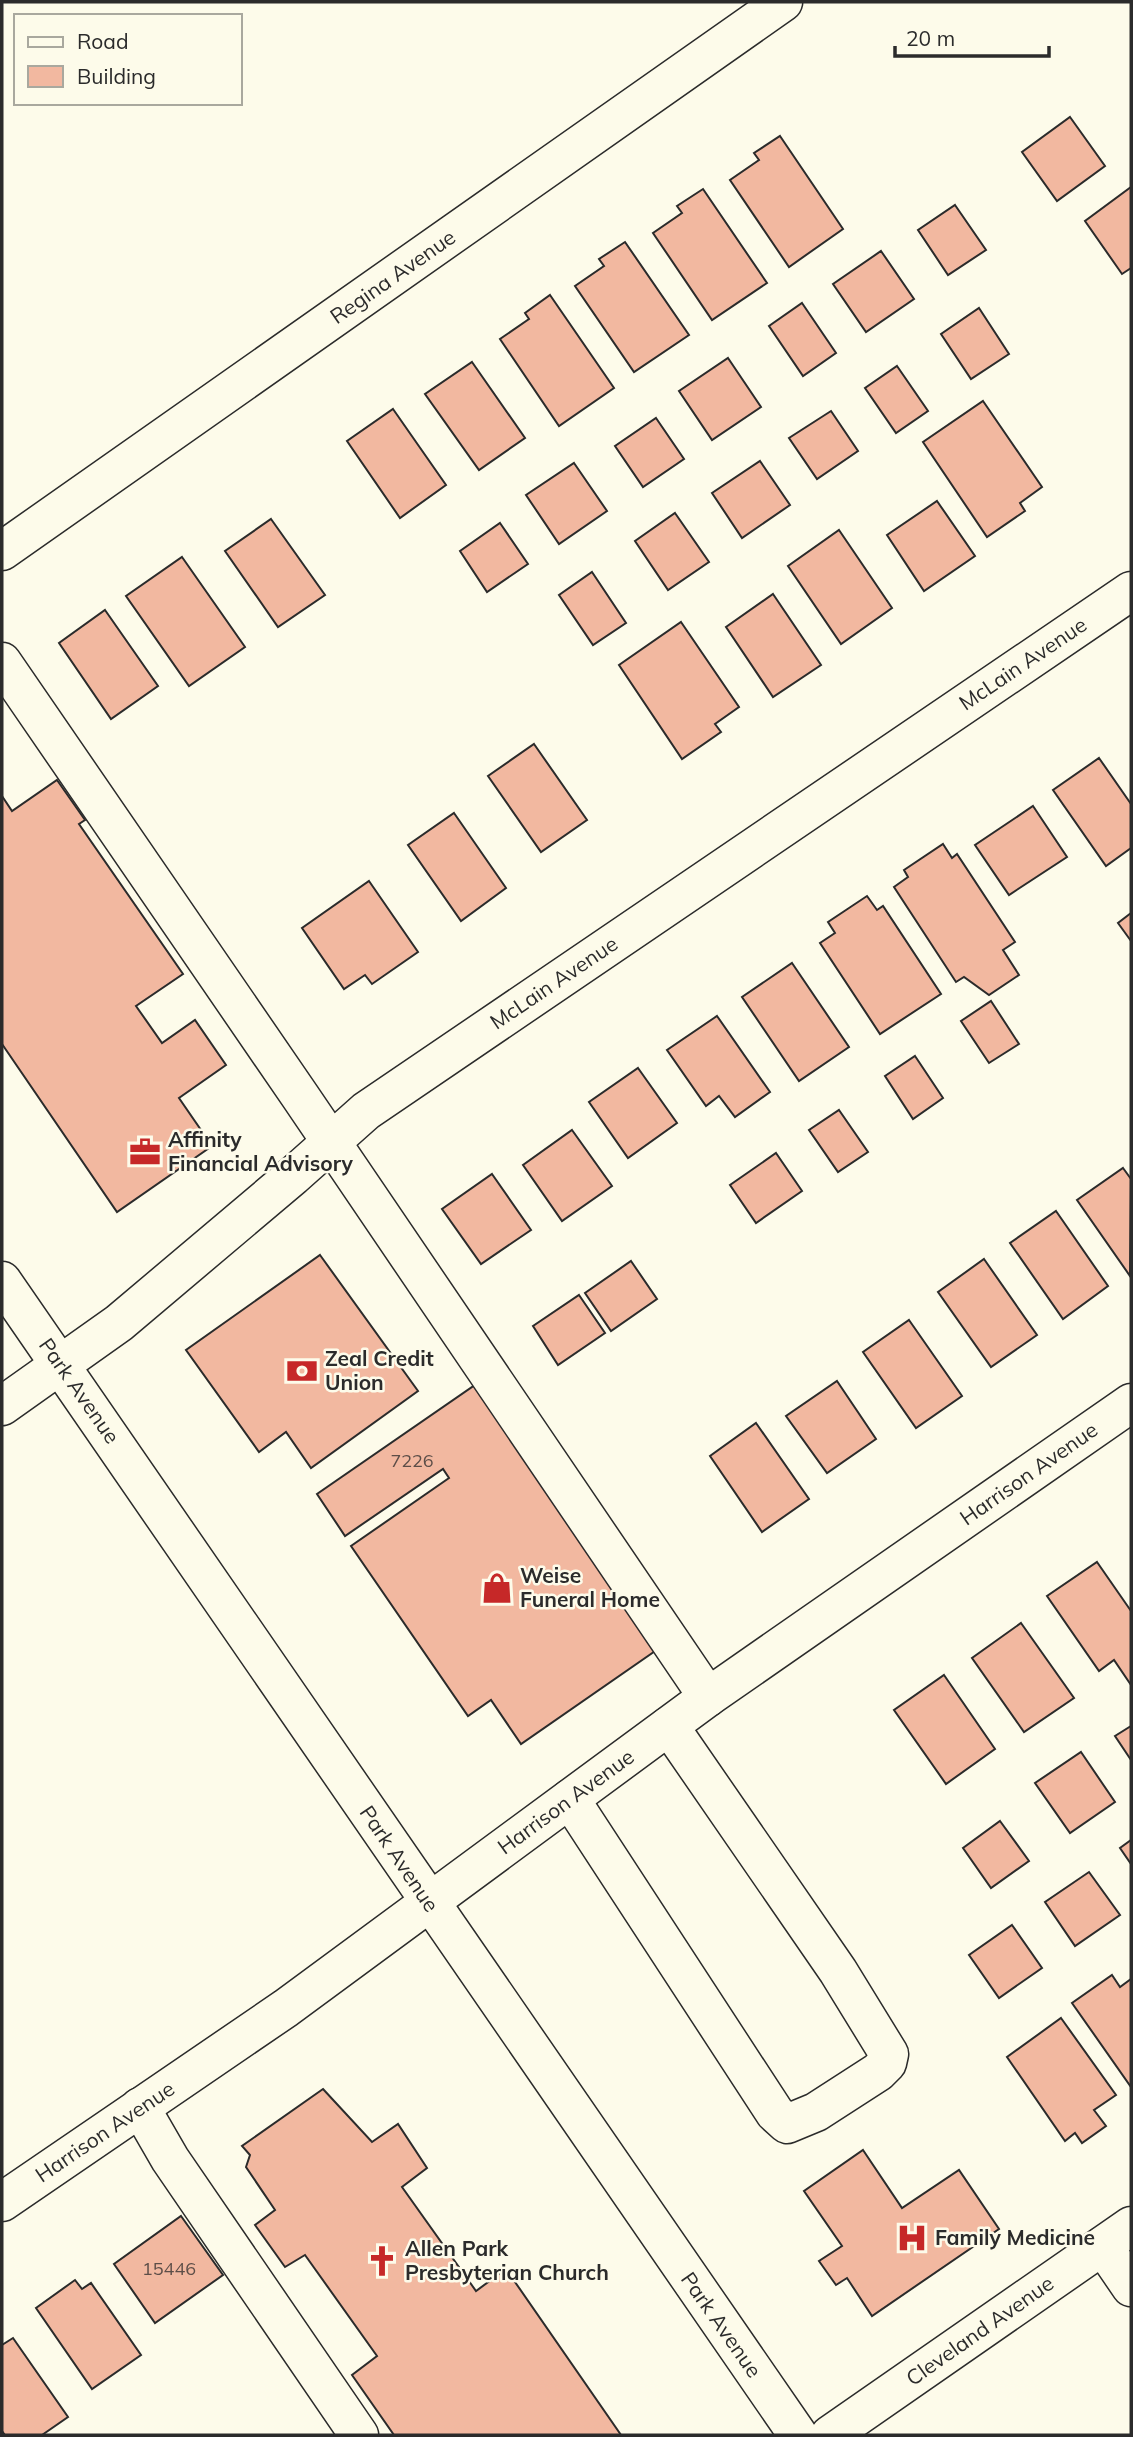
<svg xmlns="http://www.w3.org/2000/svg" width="1133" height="2437" viewBox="0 0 1133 2437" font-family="Mulish,sans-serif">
	<rect width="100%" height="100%" fill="#fdfbea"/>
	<g fill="#f2b8a0" stroke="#2b2b2b" stroke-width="2">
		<path d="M1070 117 1105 166 1057 201 1022 152Z"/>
		<path d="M780 136 843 229 789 267 730 180 759 160 754 153Z"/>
		<path d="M1131 187V268L1122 274 1085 221Z"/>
		<path d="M703 189 767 283 712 320 653 233 682 213 677 206Z"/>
		<path d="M955 205 986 250 948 275 918 230Z"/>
		<path d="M625 242 689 335 634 372 575 286 604 266 599 259Z"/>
		<path d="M881 251 914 299 866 332 833 284Z"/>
		<path d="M550 295 614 388 559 426 500 339 529 319 525 313Z"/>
		<path d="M802 303 836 353 803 376 769 326Z"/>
		<path d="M979 308 1009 354 971 379 941 334Z"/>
		<path d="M728 358 761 407 712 440 679 391Z"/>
		<path d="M472 362 525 438 479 470 425 394Z"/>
		<path d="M897 366 928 411 896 433 865 388Z"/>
		<path d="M983 401 1042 487 1020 503 1025 511 987 537 923 442Z"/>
		<path d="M393 409 446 485 400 518 347 441Z"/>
		<path d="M831 411 858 451 817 479 789 438Z"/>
		<path d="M656 418 684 459 643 487 615 446Z"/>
		<path d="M760 461 790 505 742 538 712 493Z"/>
		<path d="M574 463 607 511 559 544 526 495Z"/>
		<path d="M937 501 975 556 924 591 887 535Z"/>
		<path d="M675 513 709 562 668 590 635 541Z"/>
		<path d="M271 519 325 595 278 627 225 551Z"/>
		<path d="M500 523 528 564 487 592 460 551Z"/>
		<path d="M839 530 892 608 841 644 788 566Z"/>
		<path d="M182 557 245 647 189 686 126 596Z"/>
		<path d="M592 572 626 623 593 645 559 595Z"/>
		<path d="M773 594 821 665 773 697 726 627Z"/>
		<path d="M105 610 158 686 111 719 59 643Z"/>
		<path d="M681 622 739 707 715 724 721 732 682 759 619 665Z"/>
		<path d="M534 744 587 820 541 852 488 776Z"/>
		<path d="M1099 758 1131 804V848L1106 866 1053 790Z"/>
		<path d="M57 780 85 820 79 824 183 974 136 1006 162 1043 195 1020 226 1065 179 1098 212 1146 117 1212 2 1044V796L12 811Z"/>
		<path d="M1033 806 1067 857 1009 895 975 845Z"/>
		<path d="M454 813 506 888 461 921 408 845Z"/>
		<path d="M943 844 952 858 957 854 1015 942 1003 950 1019 975 989 995 964 977 956 982 894 887 908 877 904 870Z"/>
		<path d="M369 881 418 952 372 984 365 975 344 989 302 928Z"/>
		<path d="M867 896 877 910 883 906 941 994 880 1034 820 943 835 933 828 922Z"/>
		<path d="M1131 913V941L1118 923Z"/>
		<path d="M792 963 849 1047 799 1081 742 997Z"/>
		<path d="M991 1001 1019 1044 989 1063 961 1021Z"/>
		<path d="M717 1016 770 1092 735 1117 719 1096 706 1106 667 1050Z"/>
		<path d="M915 1056 943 1098 913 1119 885 1076Z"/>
		<path d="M638 1068 677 1123 628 1158 589 1102Z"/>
		<path d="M839 1110 868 1152 838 1172 809 1130Z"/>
		<path d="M572 1130 612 1186 562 1221 523 1165Z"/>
		<path d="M776 1153 802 1191 756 1223 730 1185Z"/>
		<path d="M1123 1168 1131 1179 1130 1276 1077 1200Z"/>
		<path d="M492 1174 531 1230 481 1264 442 1209Z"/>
		<path d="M1056 1211 1108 1286 1063 1319 1010 1243Z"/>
		<path d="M320 1255 418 1391 311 1468 286 1432 259 1452 186 1350Z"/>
		<path d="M984 1259 1037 1335 991 1367 938 1292Z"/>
		<path d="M631 1261 657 1299 611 1331 585 1293Z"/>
		<path d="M579 1295 605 1333 558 1365 533 1326Z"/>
		<path d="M909 1320 962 1396 916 1428 863 1352Z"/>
		<path d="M837 1381 876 1439 827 1473 786 1416Z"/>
		<path d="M475 1385 658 1649 521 1744 491 1700 468 1716 351 1546 449 1478 443 1469 345 1536 317 1494Z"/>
		<path d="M756 1423 809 1499 762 1532 710 1456Z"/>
		<path d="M1097 1562 1131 1611V1685L1114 1660 1099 1671 1047 1596Z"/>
		<path d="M1021 1623 1074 1698 1024 1732 972 1658Z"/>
		<path d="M944 1675 995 1749 946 1784 894 1710Z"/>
		<path d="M1131 1726V1760L1115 1736Z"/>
		<path d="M1081 1752 1115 1802 1070 1833 1035 1783Z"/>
		<path d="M1000 1821 1029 1861 991 1888 963 1848Z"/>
		<path d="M1131 1840V1864L1120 1848Z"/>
		<path d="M1089 1872 1120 1915 1075 1946 1045 1902Z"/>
		<path d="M1012 1925 1042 1968 999 1998 969 1955Z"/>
		<path d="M1112 1975 1120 1987 1131 1979V2087L1072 2003Z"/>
		<path d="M1061 2018 1116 2095 1094 2110 1106 2126 1082 2143 1075 2133 1065 2141 1007 2057Z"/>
		<path d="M323 2089 372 2142 398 2124 427 2168 402 2187 476 2291 506 2269 621 2435H394L352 2375 377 2356 305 2255 285 2267 255 2225 275 2210 246 2167 250 2155 242 2146Z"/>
		<path d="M863 2150 902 2208 959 2170 999 2229 872 2316 847 2278 836 2285 819 2261 842 2246 804 2191Z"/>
		<path d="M181 2216 223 2275 155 2323 114 2264Z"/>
		<path d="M75 2280 82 2289 91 2283 141 2355 92 2389 36 2308Z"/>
		<path d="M13 2338 68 2417 42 2435H5L2 2431V2345Z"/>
	</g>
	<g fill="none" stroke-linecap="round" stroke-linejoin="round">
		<defs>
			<g id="minor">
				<path d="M2 551 783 2"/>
				<path d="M2 662 300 1096 708 1697"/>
				<path d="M2 1281 798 2435"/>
				<path d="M2 1406 119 1323 293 1176 366 1111 1131 591"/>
				<path d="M570 1799 775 2113 787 2124 816 2112 878 2072 887 2063 889 2054 838 1971 669 1726"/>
				<path d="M140 2107 170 2159 359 2435"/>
				<path d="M2 2202 286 2008 708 1697 1131 1403"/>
				<path d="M1103 2246 1131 2287"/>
				<path d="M830 2435 1131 2226"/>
			</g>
		</defs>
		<use href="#minor" stroke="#2b2b2b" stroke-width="41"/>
		<use href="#minor" stroke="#fdfbea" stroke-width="38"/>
	</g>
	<defs>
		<symbol id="office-bare" viewBox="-9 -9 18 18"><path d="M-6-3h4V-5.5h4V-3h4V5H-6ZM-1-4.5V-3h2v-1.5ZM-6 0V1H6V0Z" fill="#c62828" stroke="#fdfbea" stroke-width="2.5" paint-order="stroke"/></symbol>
		<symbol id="bank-bare" viewBox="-9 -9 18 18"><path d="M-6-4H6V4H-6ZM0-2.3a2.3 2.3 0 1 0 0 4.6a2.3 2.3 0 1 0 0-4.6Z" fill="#c62828" stroke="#fdfbea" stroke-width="2.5" paint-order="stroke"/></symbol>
		<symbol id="shop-bare" viewBox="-9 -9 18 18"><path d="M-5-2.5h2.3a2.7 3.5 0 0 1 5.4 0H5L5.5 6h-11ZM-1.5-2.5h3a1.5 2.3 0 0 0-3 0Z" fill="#c62828" stroke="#fdfbea" stroke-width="2.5" paint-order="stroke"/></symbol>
		<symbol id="hospital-bare" viewBox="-9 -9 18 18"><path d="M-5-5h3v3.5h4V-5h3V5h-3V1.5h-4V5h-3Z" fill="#c62828" stroke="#fdfbea" stroke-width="2.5" paint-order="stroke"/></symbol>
		<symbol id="church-bare" viewBox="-9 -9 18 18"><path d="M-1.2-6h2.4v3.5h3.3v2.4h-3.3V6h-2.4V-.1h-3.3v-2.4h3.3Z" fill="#c62828" stroke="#fdfbea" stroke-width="2.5" paint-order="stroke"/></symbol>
	</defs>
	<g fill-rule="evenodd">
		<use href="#office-bare" x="123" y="1130" width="44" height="44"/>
		<use href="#bank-bare" x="280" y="1349" width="44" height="44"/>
		<use href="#shop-bare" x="475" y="1566" width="44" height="44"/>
		<use href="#hospital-bare" x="890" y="2216" width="44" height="44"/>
		<use href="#church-bare" x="360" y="2239" width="44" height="44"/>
	</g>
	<g text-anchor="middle" stroke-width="5" stroke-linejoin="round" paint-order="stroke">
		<g font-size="18" fill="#5d4e48">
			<text x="412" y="1467">7226</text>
			<text x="169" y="2275">15446</text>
		</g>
		<g font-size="21" fill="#2b2b2b" stroke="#fdfbea">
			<text transform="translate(393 277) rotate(-35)" y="7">Regina Avenue</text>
			<text transform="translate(1023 664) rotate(-34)" y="7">McLain Avenue</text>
			<text transform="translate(554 983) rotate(-34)" y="7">McLain Avenue</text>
			<text transform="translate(79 1391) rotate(55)" y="7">Park Avenue</text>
			<text transform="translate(1029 1474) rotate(-35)" y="7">Harrison Avenue</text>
			<text transform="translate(566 1802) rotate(-36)" y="7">Harrison Avenue</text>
			<text transform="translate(399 1859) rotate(56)" y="7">Park Avenue</text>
			<text transform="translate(105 2132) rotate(-34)" y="7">Harrison Avenue</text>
			<text transform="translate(721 2325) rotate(55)" y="7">Park Avenue</text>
			<text transform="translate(980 2331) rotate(-35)" y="7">Cleveland Avenue</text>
		</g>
		<g font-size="21" font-weight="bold" fill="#2b2b2b" stroke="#fdfbea" text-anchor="start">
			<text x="168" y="1147">Affinity<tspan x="168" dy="24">Financial Advisory</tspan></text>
			<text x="325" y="1366">Zeal Credit<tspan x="325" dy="24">Union</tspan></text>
			<text x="520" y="1583">Weise<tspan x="520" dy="24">Funeral Home</tspan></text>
			<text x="935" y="2245">Family Medicine</text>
			<text x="405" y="2256">Allen Park<tspan x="405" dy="24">Presbyterian Church</tspan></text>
		</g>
	</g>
	<rect width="1133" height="2437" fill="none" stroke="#2b2b2b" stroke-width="7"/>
	<rect x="14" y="14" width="228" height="91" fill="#fdfbea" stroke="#a9a89e" stroke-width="2"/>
	<rect x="28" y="37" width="35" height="10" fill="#fdfbea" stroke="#a9a89e" stroke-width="2"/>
	<text x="77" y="49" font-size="21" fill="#2b2b2b">Road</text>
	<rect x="28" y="66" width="35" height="21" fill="#f2b8a0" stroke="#a9a89e" stroke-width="2"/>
	<text x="77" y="84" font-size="21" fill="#2b2b2b">Building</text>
	<path d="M895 46v10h154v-10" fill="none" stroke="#2b2b2b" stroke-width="3.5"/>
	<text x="906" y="46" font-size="21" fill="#2b2b2b" stroke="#fdfbea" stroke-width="5" paint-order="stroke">20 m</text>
</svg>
